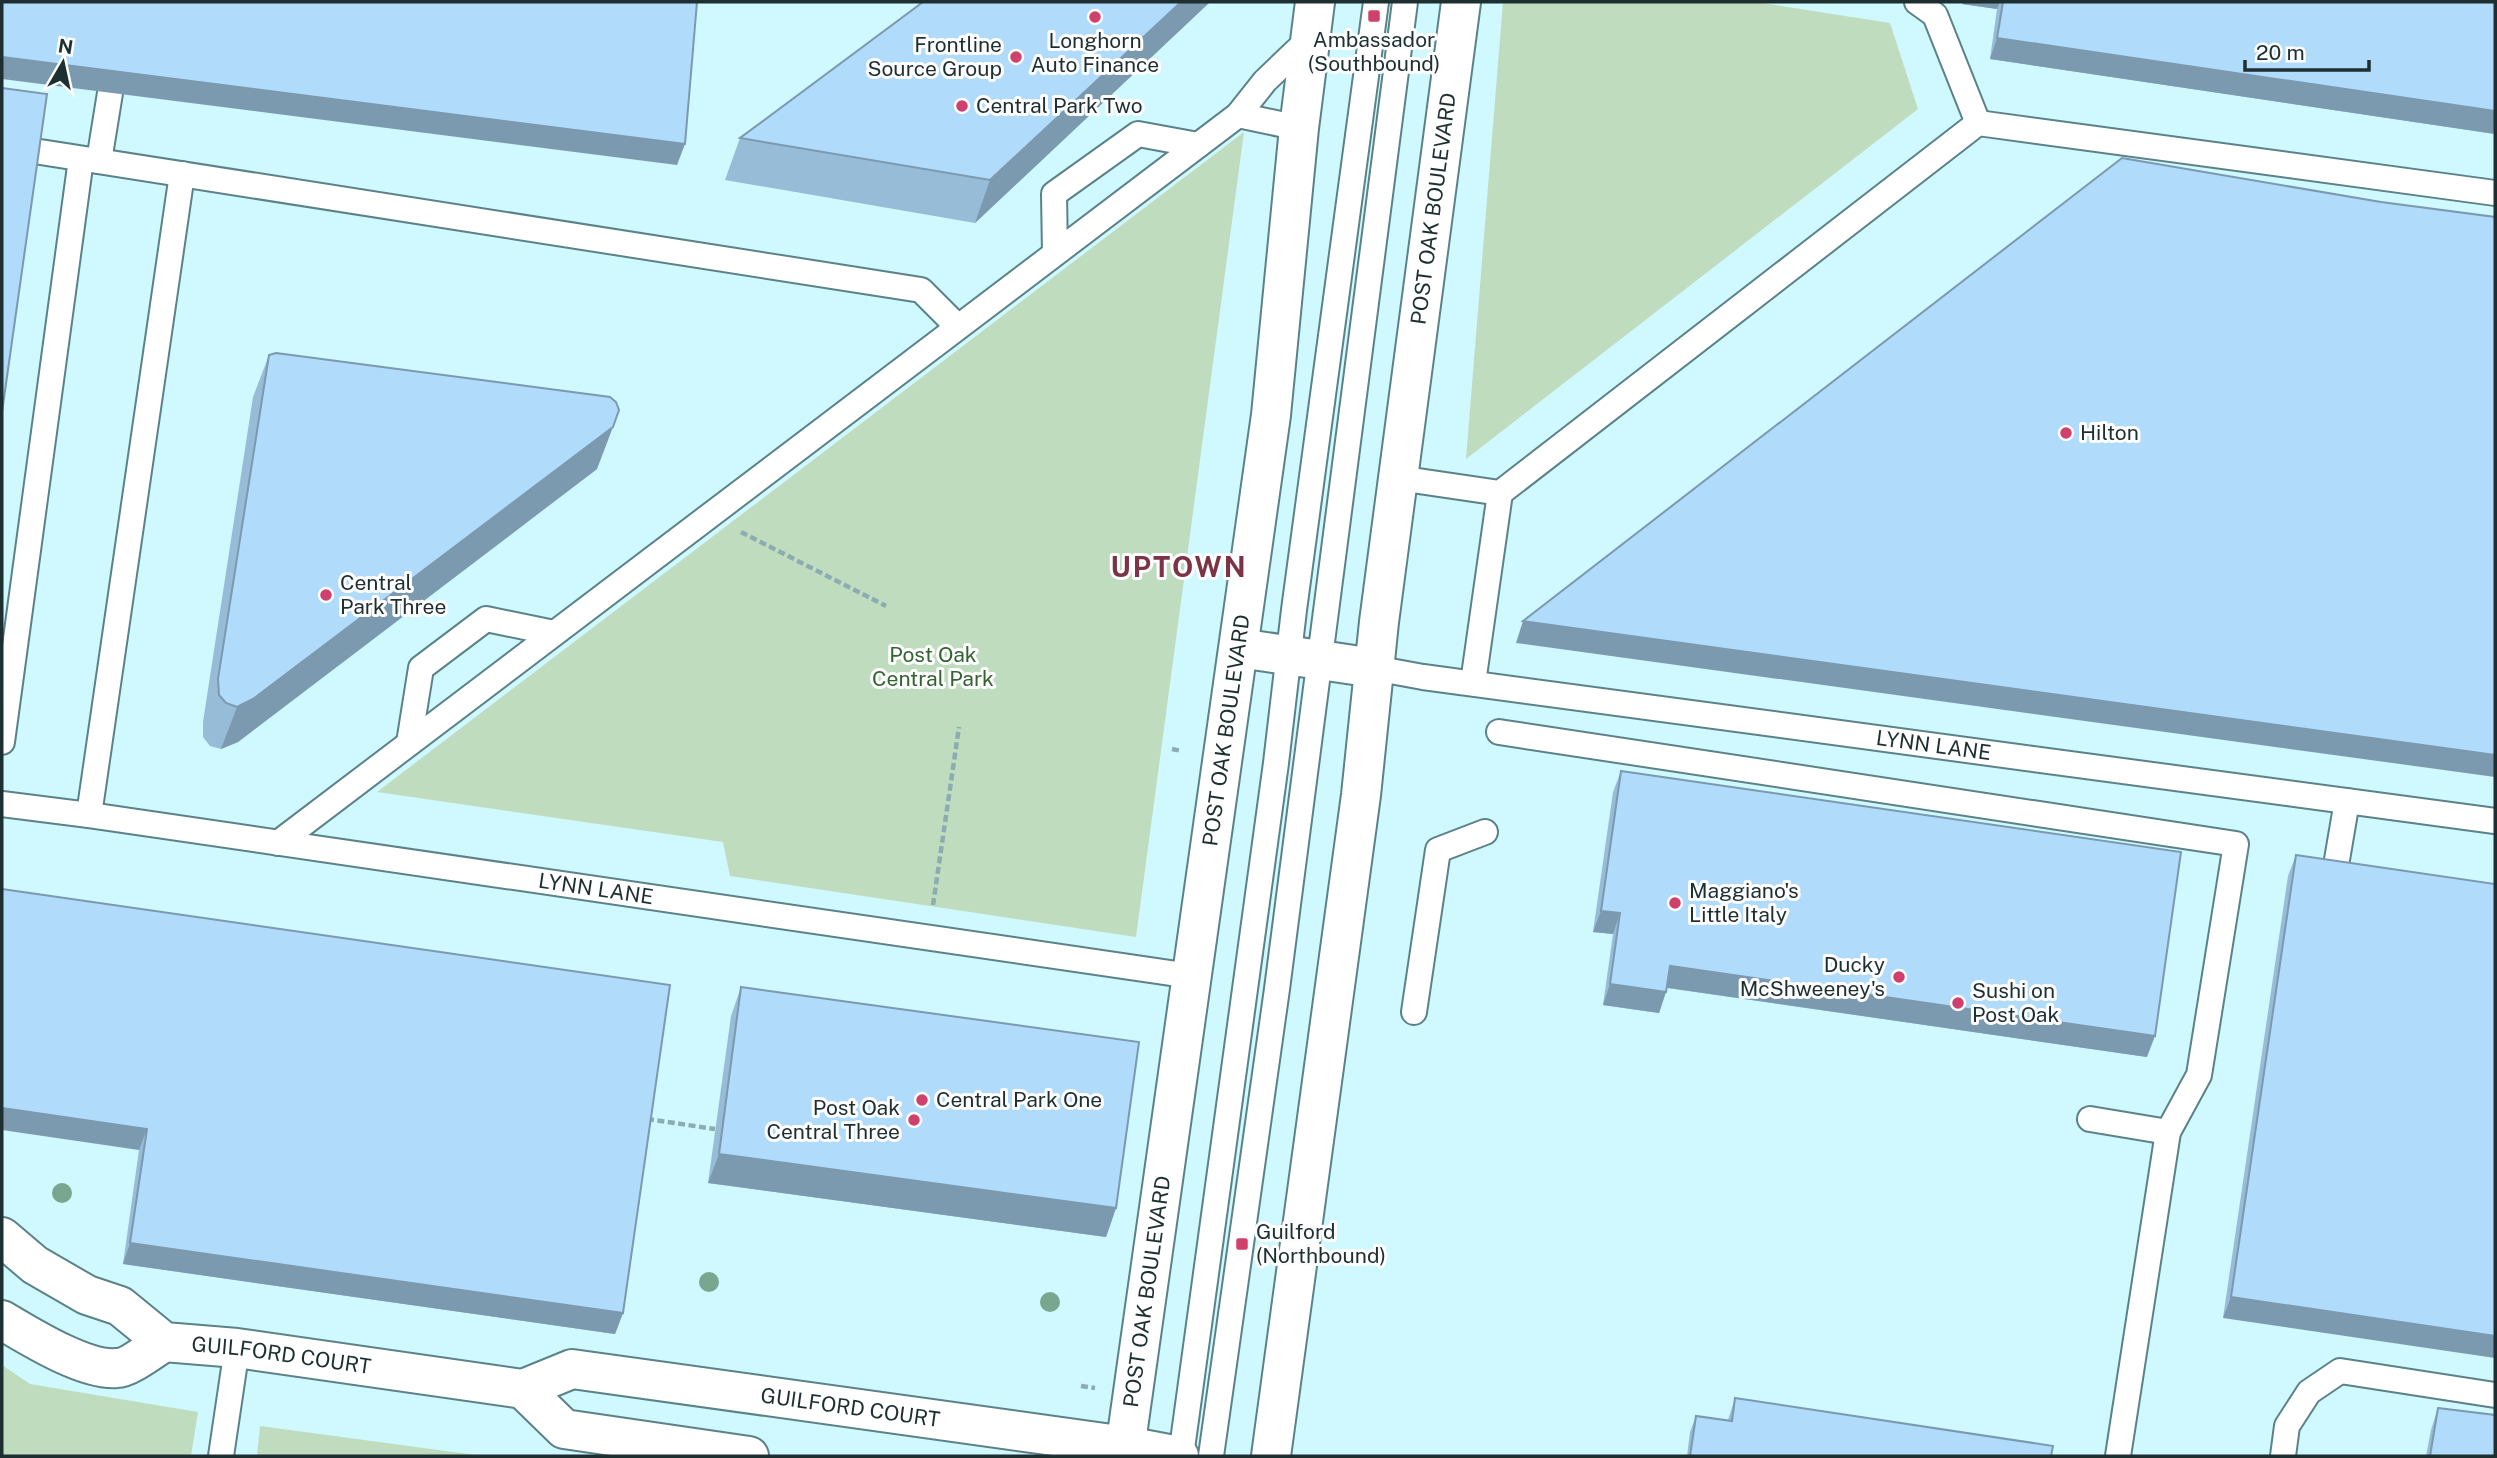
<svg xmlns="http://www.w3.org/2000/svg" width="2497" height="1458" viewBox="0 0 2497 1458" font-family="'Public Sans',sans-serif">
	<rect width="100%" height="100%" fill="#cff8ff"/>
	<g fill="#c0dcbf">
		<path d="M1503 2H1756L1890 23 1918 109 1466 459Z"/>
		<path d="M1244 132 1136 937 730 876 723 842 377 792Z"/>
		<path d="M2 1365 30 1384 198 1412 191 1456H2Z"/>
		<path d="M260 1426 483 1456H257Z"/>
	</g>
	<g fill="none" stroke-linecap="round" stroke-linejoin="round">
		<defs>
			<g id="service">
				<path d="M1917 2 1935 15 1978 123"/>
				<path d="M1238 115 1299 128"/>
				<path d="M34 151 921 290 958 327"/>
				<path d="M99 161 110 93"/>
				<path d="M1055 253 1054 194 1138 134 1198 145"/>
				<path d="M1398 478 1500 493 1978 123 2495 193"/>
				<path id="s1" d="M1374 668 1423 677 2495 821"/>
				<path d="M1473 683 1500 493"/>
				<path d="M1499 732 2236 844 2199 1075 2168 1132 2118 1456"/>
				<path d="M2 742 81 159"/>
				<path d="M409 743 421 668 486 619 554 633"/>
				<path id="s2" d="M2 804 89 815 1191 976"/>
				<path d="M89 815 182 174"/>
				<path d="M278 843 1238 115 1265 81 1310 38"/>
				<path d="M2333 883 2347 801"/>
				<path d="M1414 1012 1438 850 1485 832"/>
				<path d="M2090 1119 2168 1132"/>
				<path d="M221 1456 237 1348"/>
				<path d="M1181 1456 1276 763 1294 610 1376 2"/>
				<path d="M1211 1456 1277 989 1405 2"/>
				<path d="M2283 1456 2287 1426 2309 1392 2340 1371 2495 1395"/>
			</g>
			<g id="tertiary">
				<path id="s3" d="M2 1237 35 1265 87 1295 120 1306 164 1342 237 1348 523 1389 572 1369 1126 1446 1179 1456"/>
				<path d="M2 1320C29 1336 85 1371 117 1368 128 1368 153 1349 164 1342"/>
				<path d="M523 1389 564 1429 749 1456"/>
			</g>
			<g id="secondary">
				<path d="M1239 648 1374 668"/>
				<path id="s4" d="M1124 1456 1271 415 1299 128 1315 2"/>
				<path id="s5" d="M1271 1456 1361 795 1379 622 1461 2"/>
			</g>
		</defs>
		<use href="#service" stroke="#5b8287" stroke-width="28"/>
		<use href="#tertiary" stroke="#5b8287" stroke-width="42"/>
		<use href="#secondary" stroke="#5b8287" stroke-width="42"/>
		<g stroke="#8cacb1" stroke-width="4.5" stroke-dasharray="7 3.5" stroke-linecap="butt">
			<path d="M741 532 886 606"/>
			<path d="M1172 749 1182 751"/>
			<path d="M933 905 959 727"/>
			<path d="M647 1119 715 1129"/>
			<path d="M1081 1386 1095 1388"/>
		</g>
		<use href="#service" stroke="#fff" stroke-width="24"/>
		<use href="#tertiary" stroke="#fff" stroke-width="38"/>
		<use href="#secondary" stroke="#fff" stroke-width="38"/>
	</g>
	<g fill="#79a68f">
		<circle cx="62" cy="1193" r="10"/>
		<circle cx="709" cy="1282" r="10"/>
		<circle cx="1050" cy="1302" r="10"/>
	</g>
	<g fill="#97bcd7">
		<path d="M1210 2 975 223 725 180 740 138Z"/>
		<path d="M1963 2H2495V134L1990 59 1997 9 1962 4Z"/>
		<path d="M269 355 597 469 238 742 221 749 210 746 203 737V722L253 397Z"/>
		<path d="M1621 771 2147 1057 1667 988 1659 1013 1603 1005 1613 934 1593 932 1613 792Z"/>
		<path d="M2296 855 2495 884 2223 1318 2288 876Z"/>
		<path d="M2 889 623 1313 615 1334 123 1264 139 1150Z"/>
		<path d="M741 987 1116 1208 1106 1237 708 1183 731 1016Z"/>
		<path d="M1735 1398 2051 1456H1687L1690 1432 1696 1416 1728 1420Z"/>
		<path d="M2438 1408 2495 1456H2426L2431 1430Z"/>
	</g>
	<g fill="#7b99af">
		<path d="M1181 2H1210L975 223 990 180Z"/>
		<path d="M1963 2H2000L1997 9 1962 4Z"/>
		<path d="M1997 38 2495 111V134L1990 59Z"/>
		<path d="M2 57 685 144 677 165 2 79Z"/>
		<path d="M613 427 597 469 238 742 221 749 237 707Z"/>
		<path d="M1523 621 2495 755V777L1516 643Z"/>
		<path d="M1601 911 1620 913 1613 934 1593 932Z"/>
		<path d="M1670 966 2155 1036 2147 1057 1662 987Z"/>
		<path d="M1610 984 1666 992 1659 1013 1603 1005Z"/>
		<path d="M2 1108 147 1129 139 1150 2 1130Z"/>
		<path d="M719 1154 1116 1208 1106 1237 708 1183Z"/>
		<path d="M130 1243 623 1313 615 1334 123 1264Z"/>
		<path d="M2231 1297 2495 1336V1358L2223 1318Z"/>
	</g>
	<g fill="#b0dbfa" stroke="#7b99af" stroke-width="2">
		<path d="M2 2H697L685 144 2 57Z"/>
		<path d="M923 2H1181L990 180 740 138Z"/>
		<path d="M2003 2H2495V111L1997 38Z"/>
		<path d="M2 88 47 94 2 412Z"/>
		<path d="M2122 158 2381 202 2495 217V755L1523 621Z"/>
		<path d="M276 353 610 397 616 402 619 410 613 427 253 699 237 707 226 703 219 695 218 679 269 355Z"/>
		<path d="M1621 771 2181 852 2155 1036 1670 966 1666 992 1610 984 1620 913 1601 911Z"/>
		<path d="M2296 855 2495 884V1336L2231 1297Z"/>
		<path d="M2 889 670 985 623 1313 130 1243 147 1129 2 1108Z"/>
		<path d="M741 987 1139 1042 1116 1208 719 1154Z"/>
		<path d="M1735 1398 2053 1446 2051 1456H1690L1696 1416 1732 1421Z"/>
		<path d="M2438 1408 2495 1415V1456H2430Z"/>
	</g>
	<g fill="#cf416c" stroke="#fdfdfd" stroke-width="2.5">
		<rect x="1367" y="9" width="14" height="14" rx="3.5"/>
		<circle cx="1095" cy="17" r="7"/>
		<circle cx="1016" cy="57" r="7"/>
		<circle cx="962" cy="106" r="7"/>
		<circle cx="2066" cy="433" r="7"/>
		<circle cx="326" cy="595" r="7"/>
		<circle cx="1675" cy="903" r="7"/>
		<circle cx="1899" cy="977" r="7"/>
		<circle cx="1958" cy="1003" r="7"/>
		<circle cx="922" cy="1100" r="7"/>
		<circle cx="914" cy="1120" r="7"/>
		<rect x="1235" y="1237" width="14" height="14" rx="3.5"/>
	</g>
	<g text-anchor="middle" stroke-width="6" stroke-linejoin="round" paint-order="stroke">
		<g font-size="21" fill="#1e2f31" stroke="#fdfdfd" text-anchor="start">
			<text x="1374" y="47" text-anchor="middle">Ambassador<tspan x="1374" dy="24">(Southbound)</tspan></text>
			<text x="1095" y="48" text-anchor="middle">Longhorn<tspan x="1095" dy="24">Auto Finance</tspan></text>
			<text x="1002" y="52" text-anchor="end">Frontline<tspan x="1002" dy="24">Source Group</tspan></text>
			<text x="976" y="113">Central Park Two</text>
			<text x="2080" y="440">Hilton</text>
			<text x="340" y="590">Central<tspan x="340" dy="24">Park Three</tspan></text>
			<text x="1689" y="898">Maggiano's<tspan x="1689" dy="24">Little Italy</tspan></text>
			<text x="1885" y="972" text-anchor="end">Ducky<tspan x="1885" dy="24">McShweeney's</tspan></text>
			<text x="1972" y="998">Sushi on<tspan x="1972" dy="24">Post Oak</tspan></text>
			<text x="936" y="1107">Central Park One</text>
			<text x="900" y="1115" text-anchor="end">Post Oak<tspan x="900" dy="24">Central Three</tspan></text>
			<text x="1256" y="1239">Guilford<tspan x="1256" dy="24">(Northbound)</tspan></text>
		</g>
		<g font-size="21" fill="#1e2f31" stroke="#fdfdfd">
			<text dy="7" stroke="none"><textPath href="#s5" startOffset="1258">POST OAK BOULEVARD</textPath></text>
			<text dy="7" stroke="none"><textPath href="#s4" startOffset="733">POST OAK BOULEVARD</textPath></text>
			<text dy="7" stroke="none"><textPath href="#s1" startOffset="565">LYNN LANE</textPath></text>
			<text dy="7" stroke="none"><textPath href="#s2" startOffset="600">LYNN LANE</textPath></text>
			<text dy="7" stroke="none"><textPath href="#s4" startOffset="166">POST OAK BOULEVARD</textPath></text>
			<text dy="7" stroke="none"><textPath href="#s3" startOffset="313">GUILFORD COURT</textPath></text>
			<text dy="7" stroke="none"><textPath href="#s3" startOffset="891">GUILFORD COURT</textPath></text>
		</g>
		<g font-size="21" fill="#336333" stroke="#fdfdfd">
			<text x="933" y="662">Post Oak<tspan x="933" dy="24">Central Park</tspan></text>
		</g>
		<g font-size="28" font-weight="bold" letter-spacing="2" fill="#7b3446" stroke="#fdfdfd">
			<text x="1179" y="577">UPTOWN</text>
		</g>
	</g>
	<rect width="2497" height="1458" fill="none" stroke="#1e2f31" stroke-width="7"/>
	<g transform="translate(63 63) rotate(9)" stroke="#fdfdfd" stroke-width="5" paint-order="stroke">
	<path d="M0-5L12 26L0 18L-12 26Z" fill="#1e2f31"/>
	<text y="-10" font-size="19" font-weight="bold" text-anchor="middle" fill="#1e2f31">N</text>
	</g>
	<path d="M2245 60v10h124v-10" fill="none" stroke="#1e2f31" stroke-width="3.5"/>
	<text x="2256" y="60" font-size="21" fill="#1e2f31" stroke="#fdfdfd" stroke-width="5" paint-order="stroke">20 m</text>
</svg>
